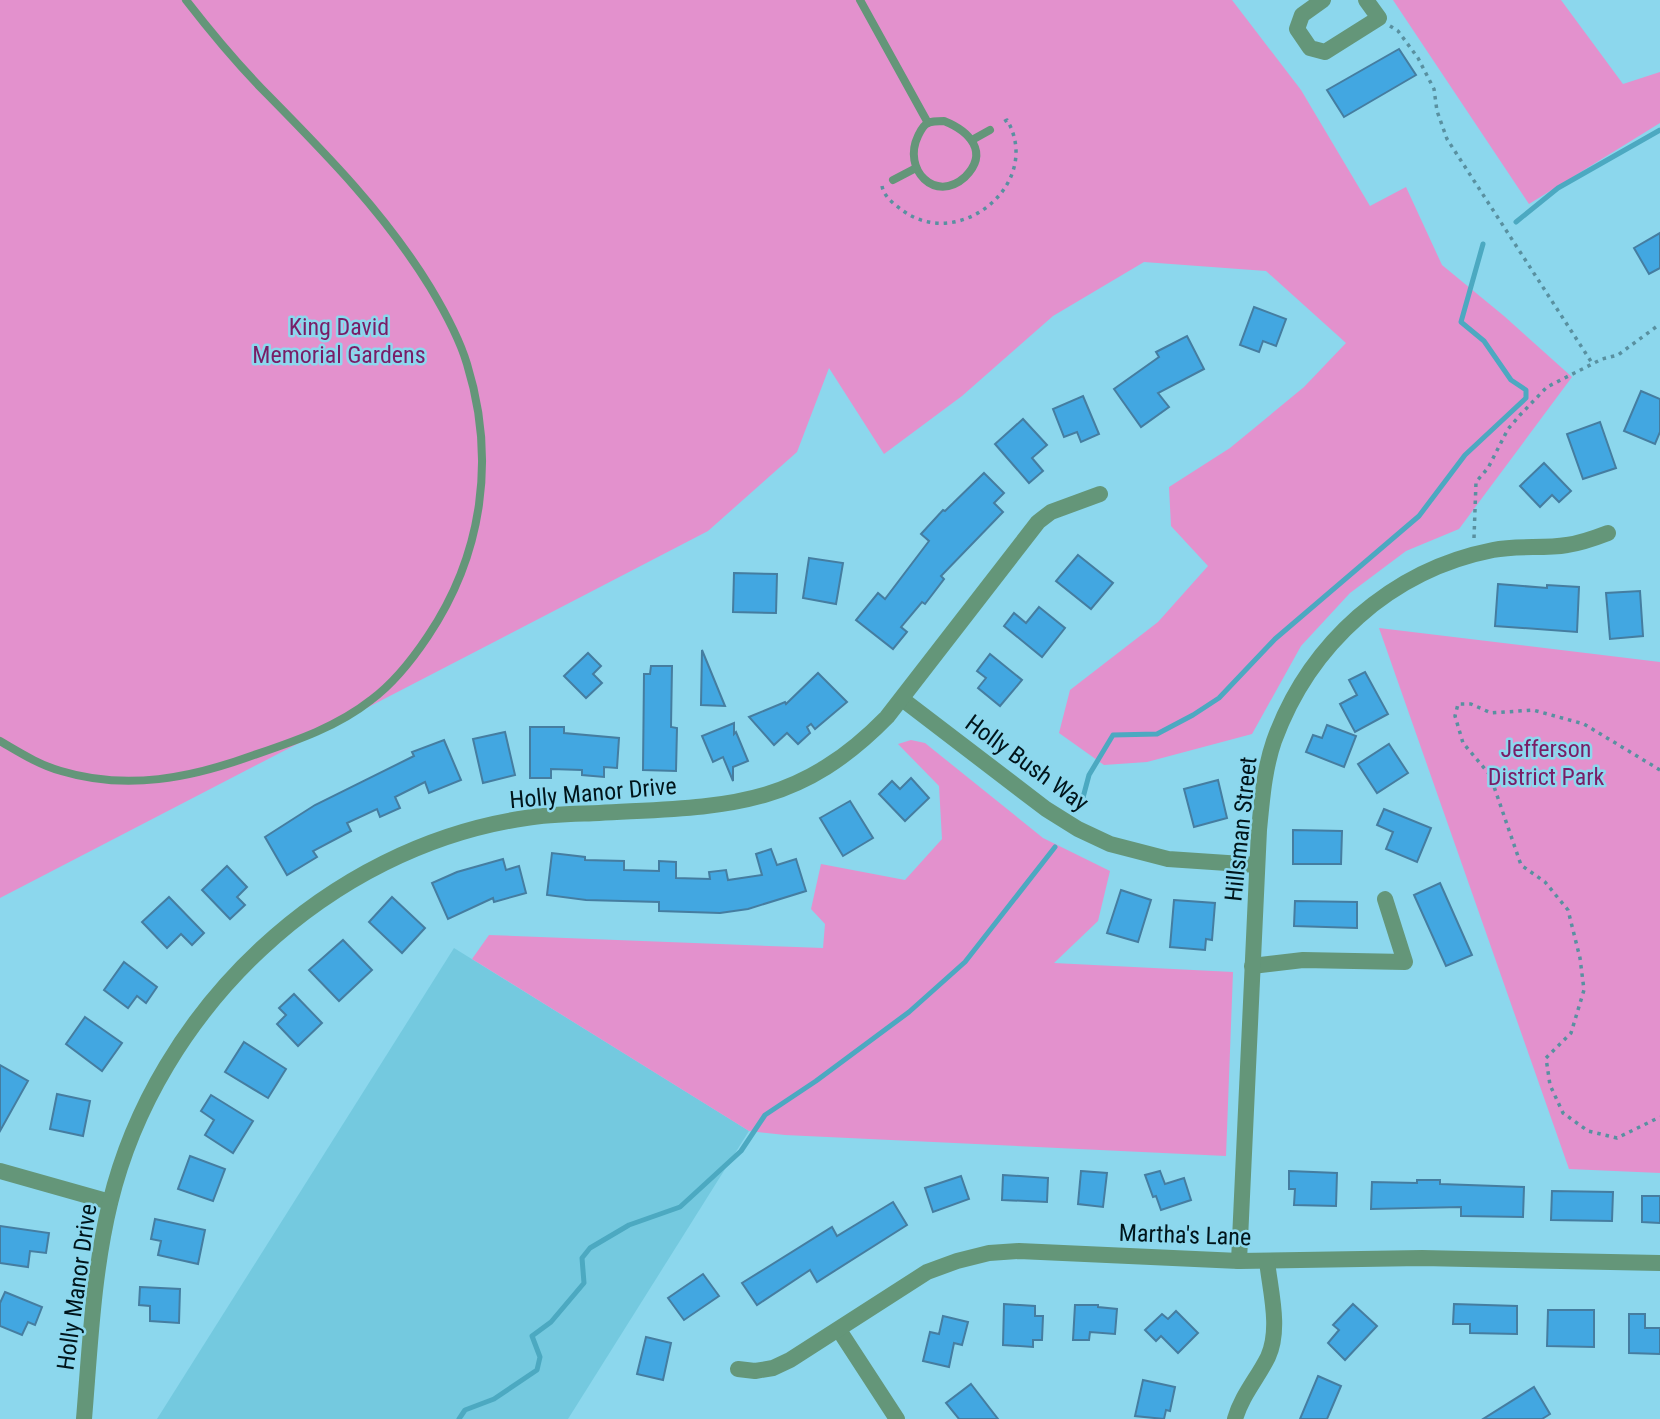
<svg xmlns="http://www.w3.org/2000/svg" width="1660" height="1419" viewBox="0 0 1660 1419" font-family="'Roboto Condensed',sans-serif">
	<rect width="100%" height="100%" fill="#8cd7ed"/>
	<path fill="#74c9df" d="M454 948 749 1131 568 1419H157Z"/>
	<g fill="#e391cd">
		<path d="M0 0H1232L1301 90 1370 206 1406 187 1442 265 1504 316 1572 377 1459 529 1406 551 1350 593 1301 646 1252 734 1147 762 1104 765 1059 733 1070 690 1158 622 1208 566 1171 526 1169 487 1230 448 1304 387 1346 343 1266 271 1144 262 1053 316 962 396 884 454 829 368 797 452 708 531 0 898Z"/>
		<path d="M1393 0H1561L1623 84 1660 72V123L1529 204Z"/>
		<path d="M1379 628 1660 662V1173L1569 1169Z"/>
		<path d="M911 740 925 743 1043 838 1110 871 1098 921 1054 963 1233 972 1226 1156 785 1135 749 1131 472 959 489 935 823 948 825 924 811 909 821 864 905 880 942 839 939 786 898 744Z"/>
	</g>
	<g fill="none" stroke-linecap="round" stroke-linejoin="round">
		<g stroke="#4ca9c1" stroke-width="5">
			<path d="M1516 222 1558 188 1660 130"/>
			<path d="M1081 805 1089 775 1113 735 1157 734 1193 715 1219 698 1275 639 1419 516 1465 455 1526 398V390L1511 380 1484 341 1461 322 1483 244"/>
			<path d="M459 1419 465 1410 494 1399 537 1370 540 1357 532 1336 551 1322 584 1283 582 1258 590 1248 629 1225 680 1207 741 1151 765 1115 816 1081 909 1012 965 962 1055 847"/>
		</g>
	</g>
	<g fill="#42a7e1" stroke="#457da0" stroke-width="2">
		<path d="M1399 49 1416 75 1344 117 1327 90Z"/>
		<path d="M1660 233V268L1649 274 1634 248Z"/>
		<path d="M1254 307 1286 319 1276 346 1263 341 1259 352 1240 345Z"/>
		<path d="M1187 336 1204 369 1158 393 1169 407 1141 427 1114 389 1159 357 1156 352Z"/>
		<path d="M1641 391 1660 399V432L1655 444 1624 431Z"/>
		<path d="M1083 396 1099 434 1081 442 1077 432 1064 437 1053 409Z"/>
		<path d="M1023 419 1047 445 1032 458 1043 471 1029 483 995 444Z"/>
		<path d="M1600 422 1616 468 1583 479 1567 434Z"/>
		<path d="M1544 463 1571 491 1559 502 1552 495 1540 507 1520 486Z"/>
		<path d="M984 473 1004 493 994 503 1003 512 941 576 944 579 925 604 922 602 901 627 907 632 893 649 856 620 878 593 885 599 929 541 921 534 943 510 945 511Z"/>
		<path d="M1078 555 1113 583 1091 609 1056 581Z"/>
		<path d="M809 558 843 563 836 604 803 598Z"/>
		<path d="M734 573 777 574 776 613 733 612Z"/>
		<path d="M1498 584 1547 588V585L1579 587 1577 632 1495 626Z"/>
		<path d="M1640 591 1643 636 1610 639 1606 593Z"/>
		<path d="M1039 607 1065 628 1042 657 1004 626 1014 613 1026 623Z"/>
		<path d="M702 650 725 706 701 705Z"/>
		<path d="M588 653 601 666 593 674 602 683 586 698 564 676Z"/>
		<path d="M990 654 1022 680 1000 706 978 688 986 678 977 671Z"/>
		<path d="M651 666H672L671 727 677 728 676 771 643 770 644 674H650Z"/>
		<path d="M1365 672 1388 714 1355 732 1340 704 1357 695 1349 680Z"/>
		<path d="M818 673 847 702 815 729 811 724 807 727 810 733 798 744 787 733 774 745 749 717 785 702 786 704Z"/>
		<path d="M734 723V734L736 732 748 761 733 767V781L723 757 713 762 702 736Z"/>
		<path d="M1327 725 1356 736 1344 767 1306 752 1313 735 1322 738Z"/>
		<path d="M530 727H564V733L619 738 617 768 604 767V777L582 775V770L551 769V778H530Z"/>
		<path d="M505 732 515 775 483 783 473 739Z"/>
		<path d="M444 740 461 780 429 793 425 782 395 797 400 808 380 817 377 809 347 823 351 831 313 851 317 857 287 875 265 837 315 805 414 756 412 752Z"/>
		<path d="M1389 744 1408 773 1377 793 1358 764Z"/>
		<path d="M911 778 929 798 905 821 879 794 892 781 900 789Z"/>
		<path d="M1218 780 1227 818 1194 827 1184 789Z"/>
		<path d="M850 801 873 838 843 856 820 818Z"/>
		<path d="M1384 809 1431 828 1417 862 1386 849 1393 832 1377 825Z"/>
		<path d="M1293 830 1342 831 1341 864H1293Z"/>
		<path d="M771 849 777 865 796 859 806 891 748 909 720 913 659 911V902L586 900 547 895 552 853 585 857V860L624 861V870L659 871V861L676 862V878L710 879 709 872 726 870 728 880 762 875 756 854Z"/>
		<path d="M503 859 506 870 519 866 526 893 494 902 493 898 448 919 432 883 457 872Z"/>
		<path d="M227 866 247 887 237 897 245 905 230 919 202 890Z"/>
		<path d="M1440 883 1472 955 1446 966 1414 895Z"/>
		<path d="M1121 890 1151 900 1138 942 1107 933Z"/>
		<path d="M169 897 204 933 192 945 181 934 167 948 142 922Z"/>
		<path d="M392 897 425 928 402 953 369 922Z"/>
		<path d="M1174 900 1215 903 1212 940 1206 939 1205 950 1170 947Z"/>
		<path d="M1295 901 1357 902V928L1294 926Z"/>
		<path d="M343 940 372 970 339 1001 309 970Z"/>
		<path d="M124 962 157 987 146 1003 137 996 128 1008 104 990Z"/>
		<path d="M294 994 322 1023 298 1046 277 1024 286 1015 279 1008Z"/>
		<path d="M85 1017 122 1043 102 1071 66 1044Z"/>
		<path d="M244 1042 286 1069 268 1098 225 1072Z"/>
		<path d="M0 1065 28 1081 0 1131Z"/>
		<path d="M57 1094 90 1101 83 1136 50 1129Z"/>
		<path d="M211 1095 253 1121 233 1153 205 1135 214 1120 201 1111Z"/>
		<path d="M190 1156 225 1169 213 1201 178 1189Z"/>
		<path d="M1081 1171 1107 1173 1103 1207 1078 1204Z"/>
		<path d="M1160 1171 1165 1184 1184 1178 1191 1200 1161 1210 1156 1196 1153 1197 1145 1175Z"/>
		<path d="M1289 1171 1337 1173 1336 1206 1294 1205 1295 1189H1289Z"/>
		<path d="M1003 1175 1048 1178 1047 1202 1002 1200Z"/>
		<path d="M961 1176 969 1199 933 1212 925 1188Z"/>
		<path d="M1417 1180H1440V1184L1524 1187 1523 1217 1461 1216V1207L1371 1209 1372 1182 1417 1183Z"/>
		<path d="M1552 1191 1613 1192 1612 1221 1551 1220Z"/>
		<path d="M1642 1196H1660V1223L1642 1222Z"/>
		<path d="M893 1202 907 1225 817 1282 810 1270 757 1305 742 1283 832 1227 837 1236Z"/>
		<path d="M155 1219 205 1230 198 1264 158 1255 161 1241 151 1239Z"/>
		<path d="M0 1226 49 1233 46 1253 30 1251 28 1267 0 1263Z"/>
		<path d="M703 1274 719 1296 684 1320 668 1298Z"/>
		<path d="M140 1287 180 1289 179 1323 150 1321V1306L139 1305Z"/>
		<path d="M5 1292 42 1307 35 1325 28 1322 22 1335 0 1326V1303Z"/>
		<path d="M1004 1304 1035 1306V1316H1043L1042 1340H1033V1347L1003 1345Z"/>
		<path d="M1353 1304 1377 1326 1345 1360 1328 1343 1339 1330 1333 1325Z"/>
		<path d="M1454 1304 1517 1306V1334L1470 1333V1324H1453Z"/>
		<path d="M1075 1305H1098V1307L1117 1309 1115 1334 1090 1332 1089 1340H1073Z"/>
		<path d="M1548 1310H1594V1347L1547 1346Z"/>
		<path d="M1176 1311 1198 1333 1178 1353 1161 1336 1156 1341 1145 1330 1162 1314 1168 1319Z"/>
		<path d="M1629 1314H1645V1328H1660V1354L1629 1353Z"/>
		<path d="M943 1316 968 1322 962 1345 954 1343 949 1367 923 1361 930 1332 939 1334Z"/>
		<path d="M646 1337 671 1343 663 1380 637 1374Z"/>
		<path d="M1318 1376 1341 1386 1327 1419H1300Z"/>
		<path d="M1143 1380 1175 1387 1170 1411 1166 1410 1164 1419 1135 1416Z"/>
		<path d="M971 1384 998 1419H959L946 1403Z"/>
		<path d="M1534 1387 1550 1414 1542 1419H1483Z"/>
	</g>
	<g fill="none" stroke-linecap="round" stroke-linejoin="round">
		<g stroke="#5990a0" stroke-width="3.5" stroke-dasharray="3.5 5" stroke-linecap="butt">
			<path d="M1390 26 1398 31 1418 58 1434 89 1437 111 1447 139 1592 363"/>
			<path d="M882 186C884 197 894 204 902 210 959 253 1044 183 1007 120L1000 124"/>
			<path d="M1474 538 1476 482 1488 468 1508 429 1520 415 1547 387 1602 359 1618 355 1660 324"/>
			<path d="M1660 770 1584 724 1533 710 1491 713 1471 704H1458L1455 716 1463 743 1490 775 1521 865 1545 882 1568 910 1580 958 1584 990 1571 1033 1546 1058 1550 1085 1563 1113 1588 1131 1617 1138 1660 1117"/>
		</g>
		<g stroke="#649679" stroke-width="8">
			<path d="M860 0 928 123"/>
			<path d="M944 121C969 131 990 152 965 177 935 204 902 169 918 136 920 132 923 125 928 123 932 121 939 121 944 121Z"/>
			<path d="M972 140 990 130"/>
			<path d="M893 180 916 168"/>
			<path d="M0 741C19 752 39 765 61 771 127 791 191 778 254 755 295 741 337 727 371 700 394 683 412 660 428 636 483 554 496 458 467 364 459 337 445 312 430 287 384 212 324 152 262 89 235 61 210 31 186 0"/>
		</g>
		<g stroke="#649679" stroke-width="16">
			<path d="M1323 0 1302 15 1297 29 1310 48 1325 52 1379 18 1366 0"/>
			<path d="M902 699 1046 809 1078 829 1110 844 1168 859 1257 865"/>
			<path d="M1252 966 1303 960 1405 962 1385 899"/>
			<path d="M0 1171 110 1202"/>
			<path d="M1239 1261 1259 830C1262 800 1264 770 1274 741 1309 644 1391 570 1493 550 1518 545 1543 549 1567 545 1582 543 1595 538 1608 533"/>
			<path d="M839 1330 897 1419"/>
			<path d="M738 1369 755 1371 773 1368 790 1360 927 1272 957 1261 989 1253 1019 1251 1239 1261 1422 1258 1660 1263"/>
			<path d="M84 1419C90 1347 93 1273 110 1203 157 1009 328 847 526 818 550 814 575 814 599 813 721 806 795 811 887 717L1038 522 1051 512 1100 494"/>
			<path d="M1235 1419C1242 1395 1257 1379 1268 1357 1281 1329 1270 1290 1267 1261"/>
		</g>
	</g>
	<g text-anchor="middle" stroke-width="5" stroke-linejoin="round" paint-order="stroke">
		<g font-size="24" fill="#791d66" stroke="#8cd7ed">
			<text x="339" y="335">King David<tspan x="339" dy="28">Memorial Gardens</tspan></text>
			<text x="1546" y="757">Jefferson<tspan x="1546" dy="28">District Park</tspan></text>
		</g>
		<g font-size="24" fill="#00151b" stroke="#8cd7ed">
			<text transform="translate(1027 763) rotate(36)" y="8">Holly Bush Way</text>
			<text transform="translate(593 793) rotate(-5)" y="8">Holly Manor Drive</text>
			<text transform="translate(1241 829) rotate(-84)" y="8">Hillsman Street</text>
			<text transform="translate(1185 1235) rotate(2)" y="8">Martha's Lane</text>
			<text transform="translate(77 1287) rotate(-82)" y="8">Holly Manor Drive</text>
		</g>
	</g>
</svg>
